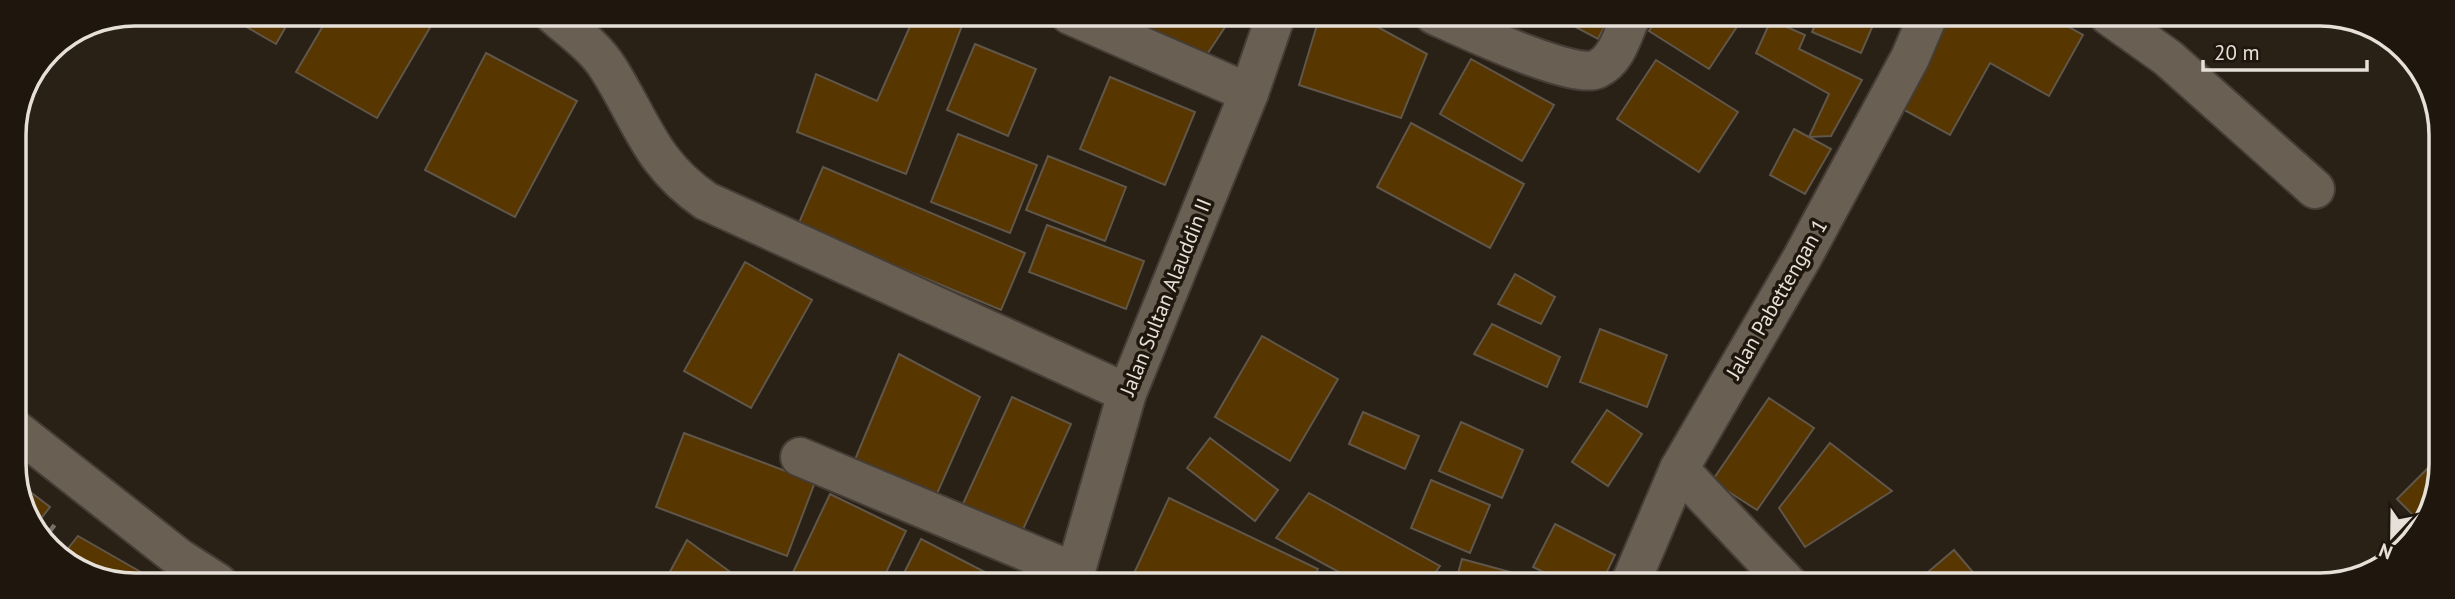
<svg xmlns="http://www.w3.org/2000/svg" width="2455" height="599" viewBox="0 0 2455 599" font-family="'PT Sans',sans-serif">
	<rect width="100%" height="100%" fill="#292016"/>
	<g fill="#573600" stroke="#60564a" stroke-width="2">
		<path d="M224 14H293L276 44Z"/>
		<path d="M330 14H438L377 118 296 72Z"/>
		<path d="M915 15H966L906 174 797 132 816 74 877 101Z"/>
		<path d="M1132 15H1233L1200 65 1126 26Z"/>
		<path d="M1320 15H1356L1427 54 1401 118 1299 85Z"/>
		<path d="M1555 16H1610L1598 39Z"/>
		<path d="M1659 16H1744L1709 69 1649 31Z"/>
		<path d="M1819 16H1877L1861 53 1812 32Z"/>
		<path d="M1947 16H2049L2083 35 2049 96 1990 63 1950 135 1897 106Z"/>
		<path d="M1771 20 1805 35 1799 49 1862 80 1831 136 1809 137 1829 94 1756 53Z"/>
		<path d="M975 44 1036 69 1008 136 947 110Z"/>
		<path d="M486 53 577 101 515 217 425 170Z"/>
		<path d="M1471 59 1554 105 1522 161 1440 114Z"/>
		<path d="M1656 60 1738 112 1699 172 1617 119Z"/>
		<path d="M1110 77 1195 112 1165 185 1080 149Z"/>
		<path d="M1411 123 1524 184 1490 248 1377 187Z"/>
		<path d="M1794 129 1831 149 1805 194 1770 175Z"/>
		<path d="M958 134 1037 165 1010 233 931 202Z"/>
		<path d="M1048 156 1126 187 1105 241 1026 210Z"/>
		<path d="M823 167 1025 253 1001 310 798 225Z"/>
		<path d="M1047 225 1144 261 1126 309 1029 272Z"/>
		<path d="M745 262 812 300 751 408 684 371Z"/>
		<path d="M1515 274 1555 297 1541 324 1498 304Z"/>
		<path d="M1492 324 1560 357 1547 387 1474 354Z"/>
		<path d="M1600 329 1667 355 1647 407 1580 382Z"/>
		<path d="M1262 336 1338 379 1290 461 1215 417Z"/>
		<path d="M899 354 980 397 931 507 851 469Z"/>
		<path d="M1012 397 1071 424 1020 536 961 508Z"/>
		<path d="M1769 398 1814 428 1757 510 1712 481Z"/>
		<path d="M1607 410 1642 434 1608 486 1572 462Z"/>
		<path d="M1363 412 1419 436 1405 469 1349 444Z"/>
		<path d="M1461 422 1523 450 1502 498 1439 471Z"/>
		<path d="M684 433 815 482 787 556 656 507Z"/>
		<path d="M1210 438 1278 490 1255 521 1187 468Z"/>
		<path d="M1830 443 1892 491 1805 547 1779 508Z"/>
		<path d="M2439 457V488L2419 521 2397 499Z"/>
		<path d="M1431 480 1490 505 1470 553 1411 528Z"/>
		<path d="M16 481 50 507 36 525 16 488Z"/>
		<path d="M1309 493 1440 566 1427 584H1361L1276 538Z"/>
		<path d="M830 494 906 531 881 583H788Z"/>
		<path d="M1169 498 1318 569 1311 584H1129Z"/>
		<path d="M1555 524 1615 555 1601 584H1568L1533 567Z"/>
		<path d="M78 536 146 575 140 583H111L62 556Z"/>
		<path d="M921 539 1006 583H915L902 577Z"/>
		<path d="M687 540 745 583H664Z"/>
		<path d="M1954 550 1983 584H1914Z"/>
		<path d="M1462 559 1525 576 1523 584H1455Z"/>
	</g>
	<g fill="none" stroke-linecap="round" stroke-linejoin="round">
		<defs>
			<g id="street">
				<path d="M554 15C573 32 595 47 608 68 642 121 650 163 706 201L1127 393"/>
				<path d="M1070 15 1249 93"/>
				<path d="M1434 15C1461 27 1575 81 1597 69 1617 60 1623 34 1631 16"/>
				<path d="M2109 16 2168 58 2315 189"/>
				<path d="M16 430 179 558 218 583"/>
				<path d="M800 457 1075 572"/>
				<path d="M1679 469 1788 584"/>
				<path d="M1072 584 1127 393 1249 93 1276 15"/>
				<path d="M1630 584 1679 469 1802 258 1910 58 1928 16"/>
			</g>
		</defs>
		<use href="#street" stroke="#453d36" stroke-width="42"/>
		<path stroke="#777067" stroke-width="4.5" stroke-dasharray="7 3.5" stroke-linecap="butt" d="M44 539 56 523"/>
		<use href="#street" stroke="#695f53" stroke-width="38"/>
	</g>
	<g text-anchor="middle" stroke-width="7" stroke-linejoin="round" paint-order="stroke">
		<g font-size="21" fill="#e6e0d9" stroke="#1f170d">
			<text transform="translate(1166 297) rotate(-68)" y="7">Jalan Sultan Alauddin II</text>
			<text transform="translate(1777 299) rotate(-60)" y="7">Jalan Pabettengan 1</text>
		</g>
	</g>
	<path d="M0 0H2455V599H0ZM135 26H2320A109 109 0 0 1 2429 135V464A109 109 0 0 1 2320 573H135A109 109 0 0 1 26 464V135A109 109 0 0 1 135 26Z" fill="#1f170d" fill-rule="evenodd"/>
	<path fill="none" stroke="#e6e0d9" stroke-width="3.5" d="M135 26H2320A109 109 0 0 1 2429 135V464A109 109 0 0 1 2320 573H135A109 109 0 0 1 26 464V135A109 109 0 0 1 135 26Z"/>
	<g transform="translate(2392 536) rotate(202)" stroke="#1f170d" stroke-width="5" paint-order="stroke">
	<path d="M0-5L12 26L0 18L-12 26Z" fill="#e6e0d9"/>
	<text y="-10" font-size="19" font-weight="bold" text-anchor="middle" fill="#e6e0d9">N</text>
	</g>
	<path d="M2203 60v10h164v-10" fill="none" stroke="#e6e0d9" stroke-width="3.5"/>
	<text x="2214" y="60" font-size="21" fill="#e6e0d9" stroke="#1f170d" stroke-width="5" paint-order="stroke">20 m</text>
</svg>
